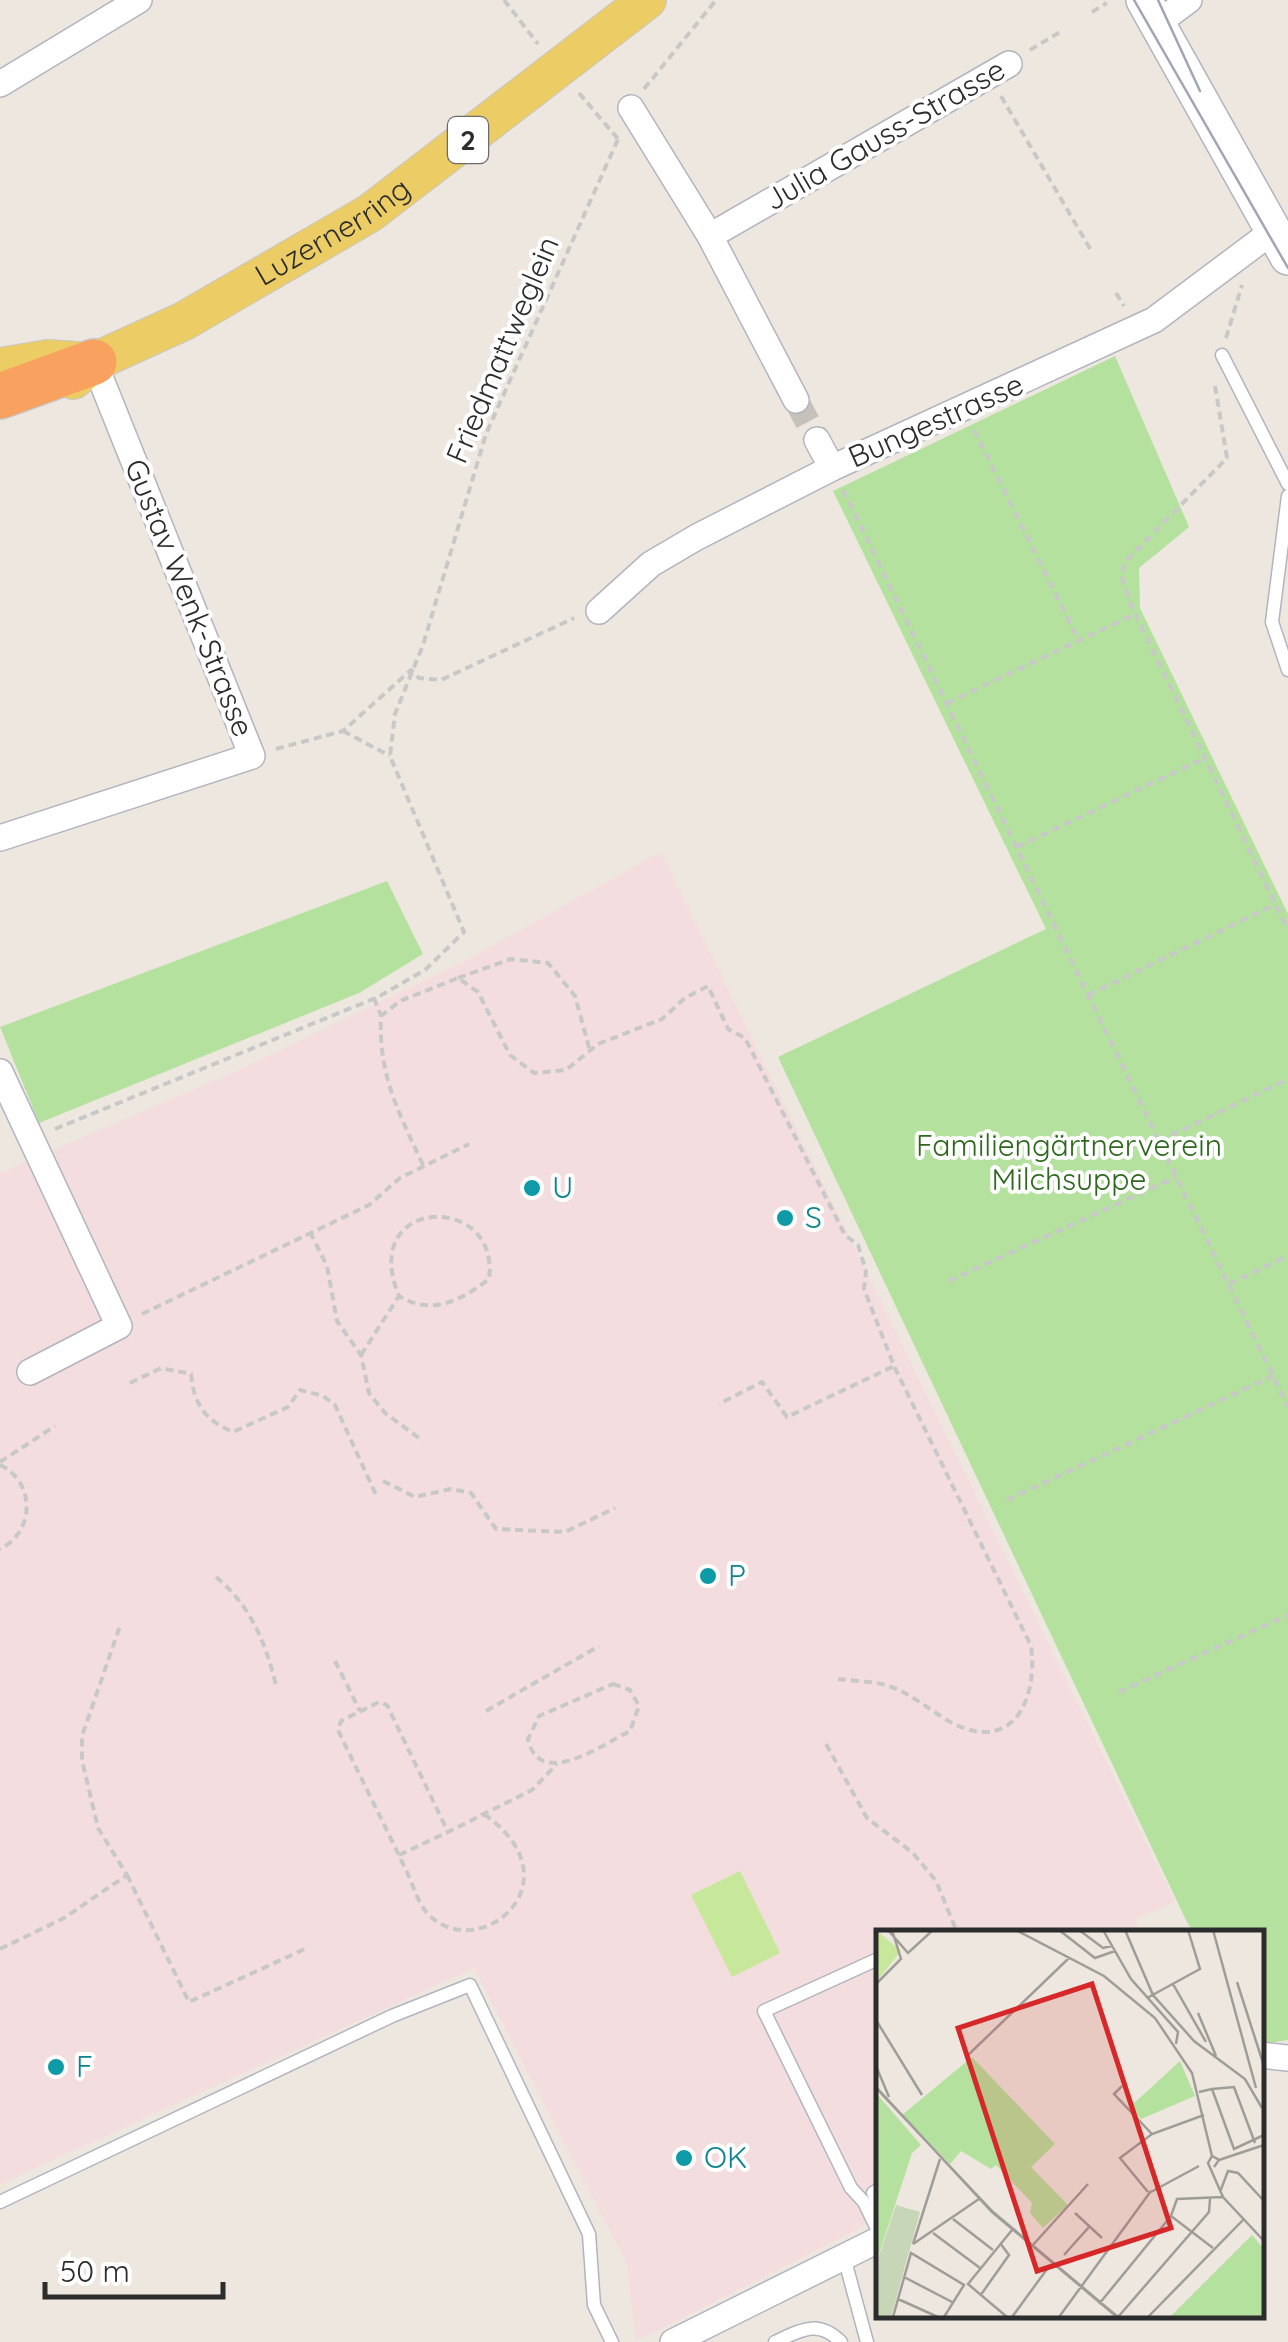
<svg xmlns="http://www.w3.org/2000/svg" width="1288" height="2342" viewBox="0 0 1288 2342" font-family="Quicksand,sans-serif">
	<rect width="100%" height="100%" fill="#ede7df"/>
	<path fill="#f3ddde" d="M661 852 1175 1902 1135 1919 1140 1932H878V2219L636 2341 627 2264 474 1968 0 2184V1173L232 1073 465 961Z"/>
	<g fill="#b5e19e">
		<path d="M1115 356 1189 527 1139 568 1140 608 1288 914V2040L1261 2044 1260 1932H1193L1186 1920 778 1057 1046 929 833 491Z"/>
		<path d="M387 881 423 954 359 993 39 1123 0 1027Z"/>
	</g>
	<path fill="#c7e89a" d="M740 1871 780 1953 732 1977 691 1895Z"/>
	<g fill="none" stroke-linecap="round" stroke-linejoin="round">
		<path stroke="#c6c2bb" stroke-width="25" stroke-dasharray="25 12" stroke-linecap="butt" d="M796 400 817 440"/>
		<defs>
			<g id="lane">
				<path d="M1222 355 1288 484"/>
				<path d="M1288 496 1272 622 1288 670"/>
				<path d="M878 1959 764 2011 851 2188 864 2202 878 2231"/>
				<path d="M878 2190 873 2193 878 2204"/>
				<path d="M0 2202 392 2016 470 1985 589 2234 594 2305 612 2342"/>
				<path d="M844 2257 867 2342"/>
				<path d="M775 2342C801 2330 818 2319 841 2342"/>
			</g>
			<g id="street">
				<path d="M1158 23 1189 0"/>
				<path d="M0 84 139 0"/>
				<path d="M631 108 710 236 796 400"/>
				<path d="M710 236 1009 64"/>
				<path d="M817 440 832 468"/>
				<path d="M599 611 651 564 697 537 832 468 1154 320 1273 231"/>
				<path d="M0 838 252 756 94 362"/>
				<path d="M0 1072 119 1326 30 1372"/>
				<path d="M1260 2055 1288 2058"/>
				<path d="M673 2342 878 2240"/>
			</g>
			<path id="secondary" d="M1144 0 1288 257"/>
			<g id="primary">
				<path d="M0 367 48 359 77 361"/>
				<path id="s1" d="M73 380 94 362 184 321 370 213 647 0"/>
			</g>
			<path id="highway" d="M0 396 94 362"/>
		</defs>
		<use href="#lane" stroke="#b2b5bf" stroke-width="15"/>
		<use href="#street" stroke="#b2b5bf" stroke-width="28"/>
		<use href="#secondary" stroke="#b2b5bf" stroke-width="38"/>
		<use href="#primary" stroke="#c8c8c8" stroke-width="40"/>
		<use href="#highway" stroke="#c8c8c8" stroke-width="48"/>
		<g stroke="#c8c8c8" stroke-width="4" stroke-dasharray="8 5" stroke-linecap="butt">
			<path d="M504 0 538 44"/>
			<path d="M1092 12 1107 3"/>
			<path d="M1030 50 1060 32"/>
			<path d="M644 89 716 0"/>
			<path d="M579 93 618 139"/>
			<path d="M1001 96 1092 252"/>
			<path d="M1116 293 1124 306"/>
			<path d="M1226 338 1242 285"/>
			<path d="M1215 386 1227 458 1124 563 1122 578 1130 603 1288 930"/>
			<path d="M974 430 1079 641"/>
			<path d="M843 490 1288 1407"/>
			<path d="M947 703 1135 614"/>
			<path d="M343 731 390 756"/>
			<path d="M276 749 343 731 411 670 419 678 441 680 574 618"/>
			<path d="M1017 847 1205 758"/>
			<path d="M458 978 511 959 548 963 575 996 590 1051"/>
			<path d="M1088 995 1276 904"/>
			<path d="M374 998 381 1016"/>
			<path d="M55 1129 378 997 425 970 464 932 390 756 395 714 423 645 486 434 619 137"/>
			<path d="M1159 1141 1288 1079"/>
			<path d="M423 1165C399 1113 378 1075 381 1016L400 1001 458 978 478 992 510 1055 534 1073 566 1070 598 1044 662 1019 685 998 708 986 728 1029 745 1038 845 1235 858 1245 866 1271 864 1289 894 1366 787 1417 762 1382 719 1404"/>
			<path d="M310 1232 327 1266 337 1321 361 1355 369 1393 385 1413 423 1441"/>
			<path d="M949 1281 1176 1177"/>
			<path d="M1229 1284 1288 1256"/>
			<path d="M142 1314 369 1205 400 1178 469 1144"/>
			<path d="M361 1355 399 1296C357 1195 501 1192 489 1279 460 1301 432 1316 399 1296"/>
			<path d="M130 1383 161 1368 191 1374C194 1405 205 1420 233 1432L288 1407 300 1390 323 1396 335 1405 376 1495"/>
			<path d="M0 1462 55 1426"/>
			<path d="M0 1465C36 1482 35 1532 0 1549"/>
			<path d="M383 1481 415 1497 451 1489 471 1493 496 1529 565 1532 615 1508"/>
			<path d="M1007 1500 1273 1376"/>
			<path d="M216 1577C252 1607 266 1644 277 1689"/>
			<path d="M335 1661 360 1711"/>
			<path d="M838 1679C853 1681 871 1681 885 1685 911 1692 931 1712 954 1724 1015 1753 1038 1697 1031 1646L894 1366"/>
			<path d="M613 1684 630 1690 639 1706 630 1731C603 1744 539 1791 528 1739L539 1716Z"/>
			<path d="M1119 1692 1288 1615"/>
			<path d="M486 1711 599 1646"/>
			<path d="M826 1744 867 1818 913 1853 936 1881 957 1932"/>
			<path d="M484 1814C580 1882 479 1965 429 1915 417 1903 413 1883 405 1868 383 1822 360 1776 338 1730L341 1721 379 1702 387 1705 448 1832 532 1790 557 1764"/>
			<path d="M399 1855 448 1832"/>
			<path d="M127 1875 189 2002 307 1948"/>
			<path d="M0 1949 64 1918 127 1875 98 1828 82 1760V1736L120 1626"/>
		</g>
		<use href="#lane" stroke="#fff" stroke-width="12"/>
		<use href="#street" stroke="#fff" stroke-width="25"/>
		<use href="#secondary" stroke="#fff" stroke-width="35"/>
		<use href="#primary" stroke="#eccc65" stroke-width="38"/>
		<use href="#highway" stroke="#f9a15e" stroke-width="45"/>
		<g stroke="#a2a5b5" stroke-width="2.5">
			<path d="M1134 0 1288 268"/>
			<path d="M1158 0 1200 91"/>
		</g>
	</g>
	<g fill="#0f9aa8" stroke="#fff" stroke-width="4">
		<circle cx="532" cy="1188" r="10"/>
		<circle cx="785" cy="1218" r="10"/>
		<circle cx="708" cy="1576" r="10"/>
		<circle cx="56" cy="2067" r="10"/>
		<circle cx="684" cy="2158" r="10"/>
	</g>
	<g text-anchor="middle" stroke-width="8" stroke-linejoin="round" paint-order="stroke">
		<rect fill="#fff" stroke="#6b6b6b" stroke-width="2.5" x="448" y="117" width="40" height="46" rx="8"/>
		<g font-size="28" font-weight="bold" fill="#2c2c2c">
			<text x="468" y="150">2</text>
		</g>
		<g font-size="30" fill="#2c2c2c" stroke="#fff">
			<text transform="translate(885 135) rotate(-30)" y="10">Julia Gauss-Strasse</text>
			<text dy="10" stroke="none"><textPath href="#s1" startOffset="300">Luzernerring</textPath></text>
			<text transform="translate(503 350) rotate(-67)" y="10">Friedmattweglein</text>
			<text transform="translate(936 421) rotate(-24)" y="10">Bungestrasse</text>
			<text transform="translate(189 598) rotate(68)" y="10">Gustav Wenk-Strasse</text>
		</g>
		<g font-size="30" fill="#2d681d" stroke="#fff">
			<text x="1069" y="1156">Familiengärtnerverein<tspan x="1069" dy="34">Milchsuppe</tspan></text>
		</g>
		<g font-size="30" fill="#0d838f" stroke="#fff" text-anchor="start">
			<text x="552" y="1198">U</text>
			<text x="805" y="1228">S</text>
			<text x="728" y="1586">P</text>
			<text x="76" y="2077">F</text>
			<text x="704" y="2168">OK</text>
		</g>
	</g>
	<g transform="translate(876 1930)">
		<rect width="388" height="388" fill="#ede7df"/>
		<path d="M96 127 179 214 155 237 192 275 167 298 154 283 156 273 120 235 115 239 85 221 74 234 26 185ZM304 131 319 166 265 189 254 177ZM0 163 45 215 36 223 0 333ZM376 305 387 318V387H294Z" fill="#b5e19e"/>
		<path d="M20 275 44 282 15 387H0V335Z" fill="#c6d6b7"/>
		<path d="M0 0 25 21 0 52Z" fill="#c7e89a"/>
		<path fill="none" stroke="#a09c97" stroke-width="2.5" d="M12 0 32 23 57 0M140 0 228 46 279 88 316 143 336 226M183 0 219 28 239 21M203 0 227 18 236 16M227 0 255 49 302 102 300 114M249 0 277 65 318 111 369 149 386 178M337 0 380 158M361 52 388 136M0 54 25 29 16 0M297 54 330 112M271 68 324 39 312 0M322 83 340 126M0 90 46 165M90 127 193 28M0 136 13 167M246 156 238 164 276 204M0 157 116 282 241 387M0 158 117 282 242 387M336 159 358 157 379 213M323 162 336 159 358 219 388 205M343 230 388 215M338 237 343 230 336 226 332 233 347 267 388 311M272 262 244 228 276 204 328 185M344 262 352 241 362 243 388 271M273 263 323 236M199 283 226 308M295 286 337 318M77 289 117 320M57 303 104 338M37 314 64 229M37 314 103 269M156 316 212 254M188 325 213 297M28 347 78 373M104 366 133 325 124 313M22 369 62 387M223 374 295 286 301 269 347 267M17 387 35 323 88 355 68 387M131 387 92 354 136 300M136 387 174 335M183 387 275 261M242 387 333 282 334 269M272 387 367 290"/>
		<path fill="#d62828" fill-opacity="0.15" stroke="#d62828" stroke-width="5" d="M216 54 295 298 161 341 82 98Z"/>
		<rect width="388" height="388" fill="none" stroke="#2c2c2c" stroke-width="5"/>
	</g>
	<path d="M45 2282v15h178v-15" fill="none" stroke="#2c2c2c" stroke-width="5"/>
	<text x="60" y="2282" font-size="30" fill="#2c2c2c" stroke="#ffffff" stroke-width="8" paint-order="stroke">50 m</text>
</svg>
